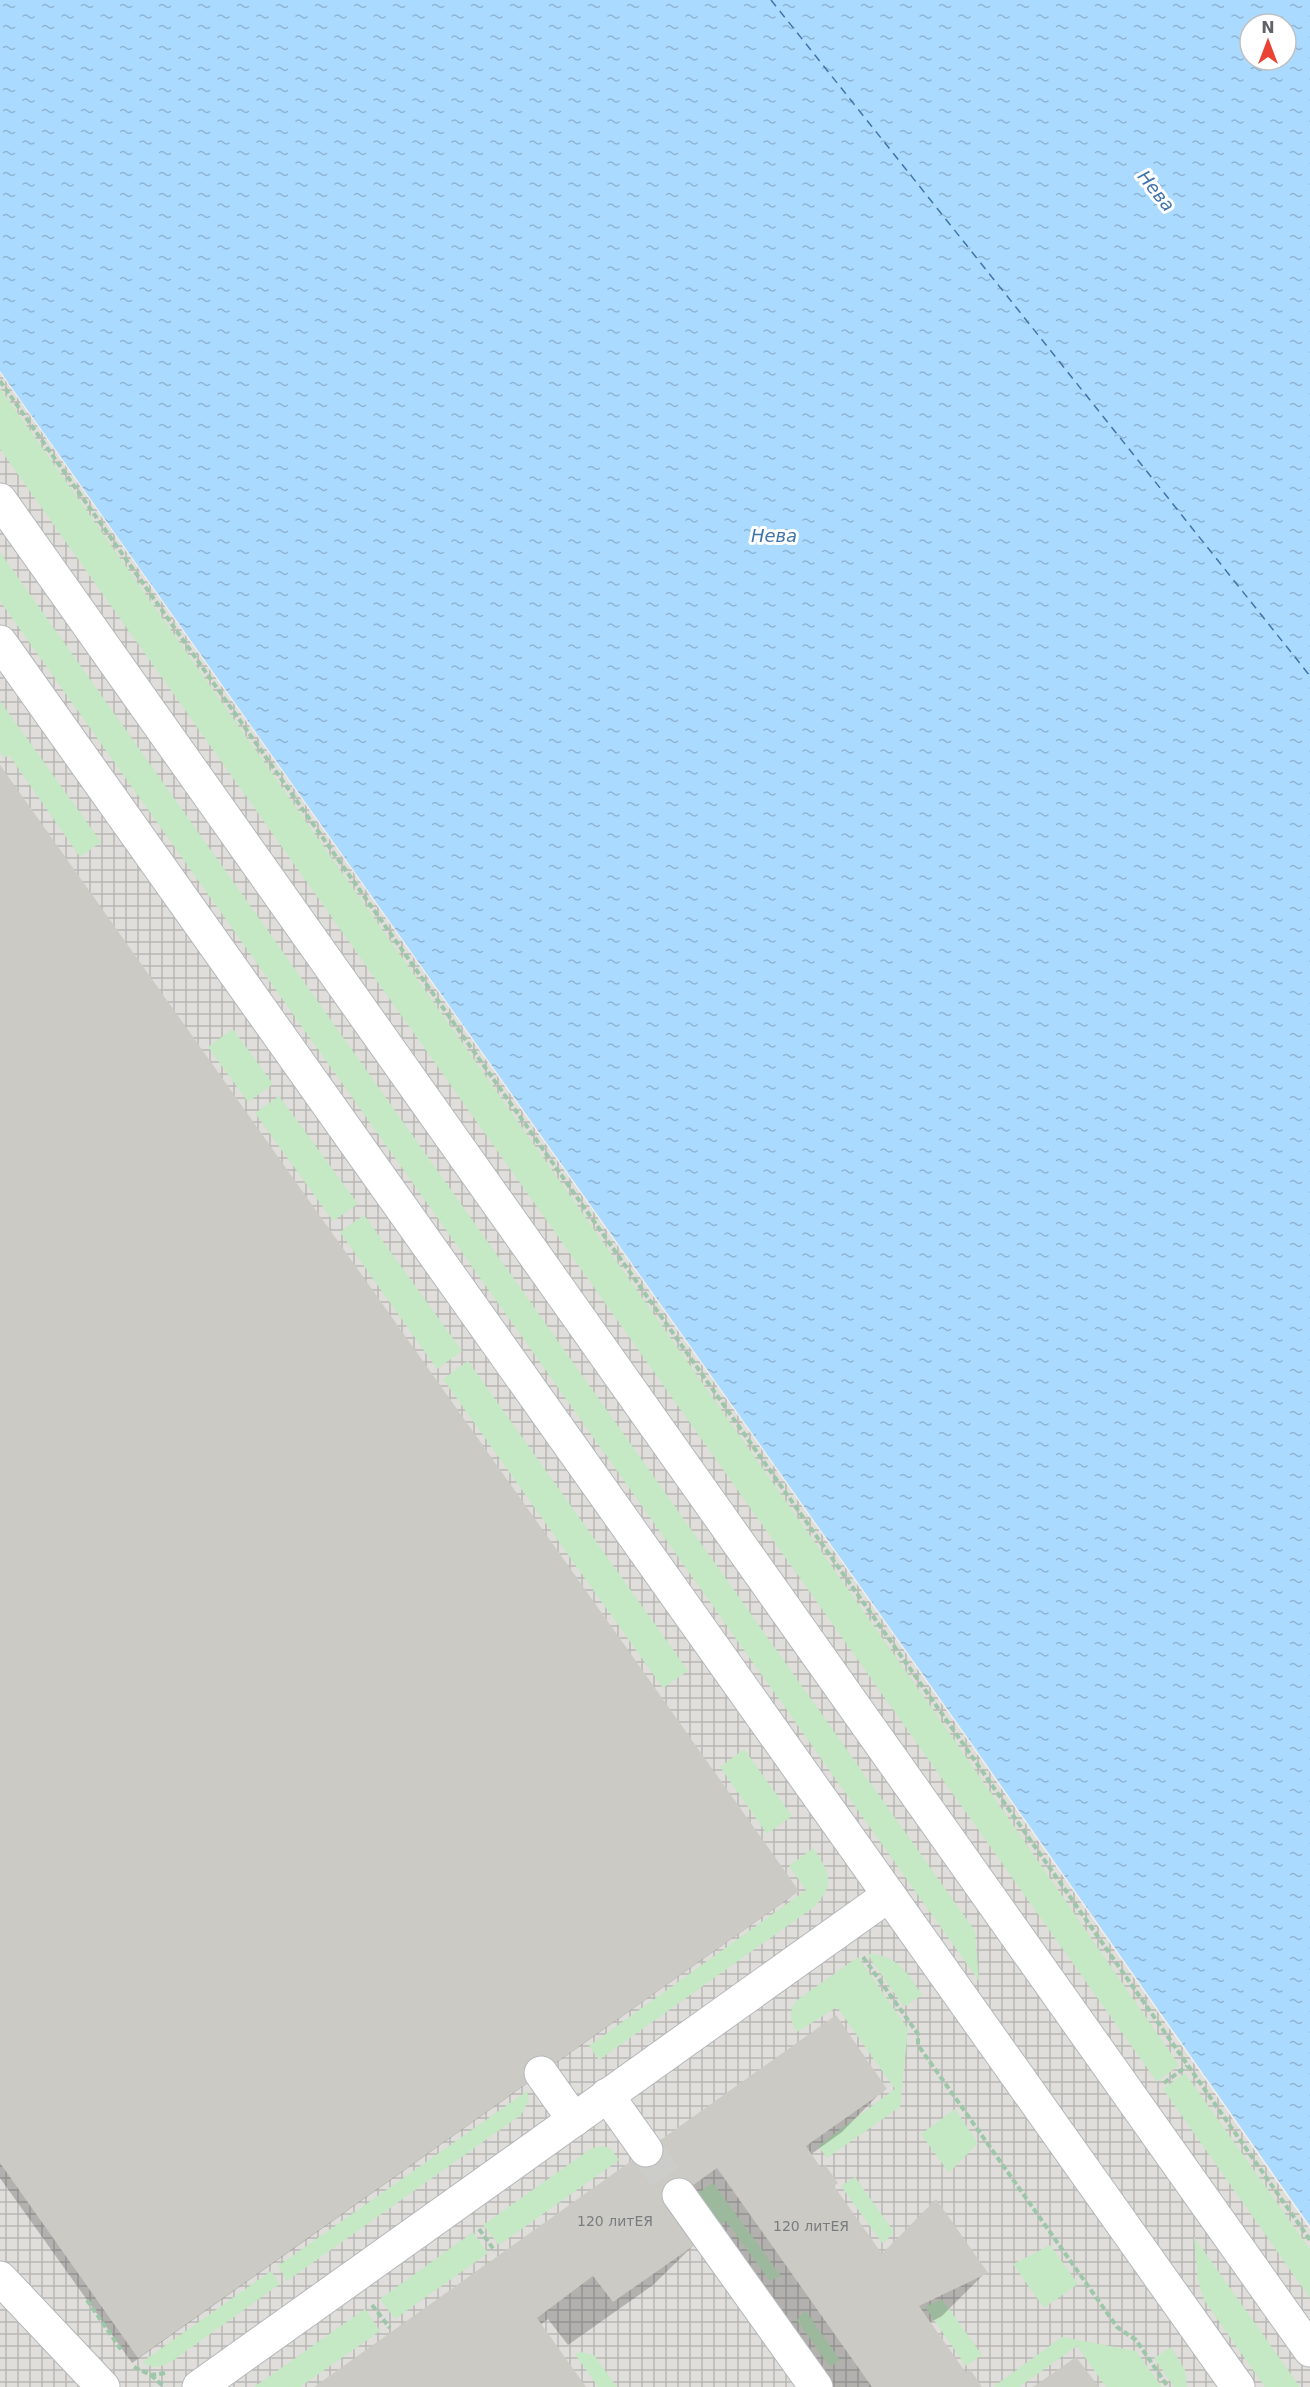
<svg xmlns="http://www.w3.org/2000/svg" width="1310" height="2387" viewBox="0 0 1310 2387" font-family="'DejaVu Sans',sans-serif">
	<defs>
		<pattern id="industrial-grid" width="8" height="8" patternUnits="userSpaceOnUse" patternTransform="scale(1.5)"><rect width="8" height="8" fill="#e0deda"/><path d="M0 4h8M4 0v8" fill="none" stroke="#b9b8b5"/></pattern>
		<pattern id="water-ripples" width="26" height="14" patternUnits="userSpaceOnUse" patternTransform="scale(1.5)"><rect width="26" height="14" fill="#aadaff"/><path d="M2 4q2-2 4 0t4 0M15 11q2-2 4 0t4 0" fill="none" stroke="#8eb4d2"/></pattern>
	</defs>
	<rect width="100%" height="100%" fill="#f1efe8"/>
	<path fill="url(#industrial-grid)" d="M0 373 957 1725 1310 2229V2387H0Z"/>
	<g fill="#c5e8c5">
		<path d="M0 388 948 1731 1179 2065 1157 2082 0 449Z"/>
		<path d="M0 552 975 1931 979 1981 0 601Z"/>
		<path d="M0 701 101 842 80 857 9 755 4 758 0 752Z"/>
		<path d="M233 1029 273 1084 248 1102 208 1047Z"/>
		<path d="M279 1096 358 1204 333 1221 255 1113Z"/>
		<path d="M364 1215 462 1351 437 1369 340 1232Z"/>
		<path d="M468 1361 688 1671 663 1688 443 1379Z"/>
		<path d="M744 1749 792 1816 767 1834 720 1767Z"/>
		<path d="M813 1848C830 1872 836 1884 814 1907L599 2060 589 2046 806 1890 789 1866Z"/>
		<path d="M867 1954C897 1954 907 1972 922 1995L904 2007Z"/>
		<path d="M858 1957 908 2029 900 2107 827 2158 818 2146 895 2089 837 2007 797 2032C790 2021 788 2011 797 2000Z"/>
		<path d="M1185 2073 1310 2249V2298L1163 2089Z"/>
		<path d="M527 2091 529 2100 521 2115 287 2281 278 2266Z"/>
		<path d="M955 2109 978 2143 949 2173 921 2134Z"/>
		<path d="M603 2146 611 2149 619 2160 499 2245 483 2225 592 2148Z"/>
		<path d="M855 2177 894 2232 883 2244 841 2186Z"/>
		<path d="M713 2183 781 2276 770 2281 726 2221 720 2224 698 2193Z"/>
		<path d="M473 2232 488 2253 395 2319 380 2299Z"/>
		<path d="M1194 2237 1300 2387H1265L1204 2300 1198 2281Z"/>
		<path d="M1050 2245 1078 2284 1044 2308 1013 2264Z"/>
		<path d="M271 2271 280 2284 171 2362C159 2368 153 2369 142 2362Z"/>
		<path d="M942 2299 982 2355 966 2366 925 2307Z"/>
		<path d="M365 2309 380 2331 300 2387H254Z"/>
		<path d="M805 2310 840 2360 830 2367 797 2320Z"/>
		<path d="M1062 2337 1136 2351 1162 2387H1106L1077 2346 1019 2387H993Z"/>
		<path d="M1171 2347 1185 2370 1187 2387H1174L1154 2358Z"/>
		<path d="M581 2352 594 2355 617 2387H598L575 2354Z"/>
	</g>
	<path fill="url(#water-ripples)" fill-rule="evenodd" d="M0 0H1310V2226L958 1724 0 371ZM1250 24H1286V60H1250Z"/>
	<g fill="#0003">
		<path d="M0 768 791 1897 132 2363 0 2178Z"/>
		<path d="M885 2088 842 2132 810 2155 882 2255 986 2272 942 2316 929 2323 966 2375 981 2387H797L696 2243 653 2285 568 2345 548 2319 539 2326 584 2387H316L494 2260Z"/>
	</g>
	<g fill="none" stroke-linecap="round" stroke-linejoin="round">
		<path stroke="#4174aa" stroke-width="1.5" stroke-dasharray="8 6" stroke-linecap="butt" d="M771 0 1310 676"/>
	</g>
	<g fill="#cccac5">
		<path d="M0 765 799 1891 138 2358 0 2163Z"/>
		<path d="M836 2015 887 2089 806 2146 821 2168 825 2165 838 2183 834 2186 882 2254 936 2199 988 2273 919 2306 966 2373 970 2369 982 2387H872L717 2168 671 2201 699 2242 613 2302 593 2276 537 2318 586 2387H314Z"/>
		<path d="M1076 2357 1099 2387H1033Z"/>
	</g>
	<g fill="none" stroke-linecap="round" stroke-linejoin="round">
		<path stroke="#ccccc8" stroke-width="33" stroke-dasharray="33 16" stroke-linecap="butt" d="M646 2150 679 2195"/>
		<defs>
			<g id="minor">
				<path d="M0 500 1310 2350"/>
				<path d="M0 642 1238 2387"/>
				<path d="M541 2073 574 2120"/>
				<path d="M607 2095 646 2150"/>
				<path d="M679 2195 816 2387"/>
				<path d="M0 2278 103 2387"/>
				<path d="M199 2387 889 1895"/>
			</g>
		</defs>
		<use href="#minor" stroke="#b5b8bc" stroke-width="35"/>
		<g stroke="#9cc7a9" stroke-width="4" stroke-dasharray="6 3" stroke-linecap="butt">
			<path d="M0 381 952 1728 1310 2240"/>
			<path d="M863 1957 918 2034V2045L1117 2327 1136 2340 1168 2387"/>
			<path d="M1164 2083 1187 2066"/>
			<path d="M479 2229 495 2251"/>
			<path d="M87 2300 122 2351"/>
			<path d="M372 2305 390 2328"/>
			<path d="M134 2367 151 2375 166 2373"/>
			<path d="M151 2375 163 2386"/>
		</g>
		<use href="#minor" stroke="#fff" stroke-width="33"/>
	</g>
	<g text-anchor="middle" stroke-width="6" stroke-linejoin="round" paint-order="stroke">
		<g font-size="14" fill="#7a7d7f">
			<text x="615" y="2226">120 литЕЯ</text>
			<text x="811" y="2231">120 литЕЯ</text>
		</g>
		<g font-size="18" font-style="italic" fill="#4174aa" stroke="#fff">
			<text transform="translate(1156 191) rotate(51)" y="6">Нева</text>
			<text x="774" y="542">Нева</text>
		</g>
	</g>
	<g transform="translate(1268 42)"><circle r="28" fill="#ffffff" stroke="#bfc1c3" stroke-width="1.5"/>
	<path d="M0-4.5L10 22L0 15L-10 22Z" fill="#ea4335"/>
	<text y="-9" font-size="16" font-weight="bold" text-anchor="middle" fill="#5f6368">N</text>
	</g>
</svg>
